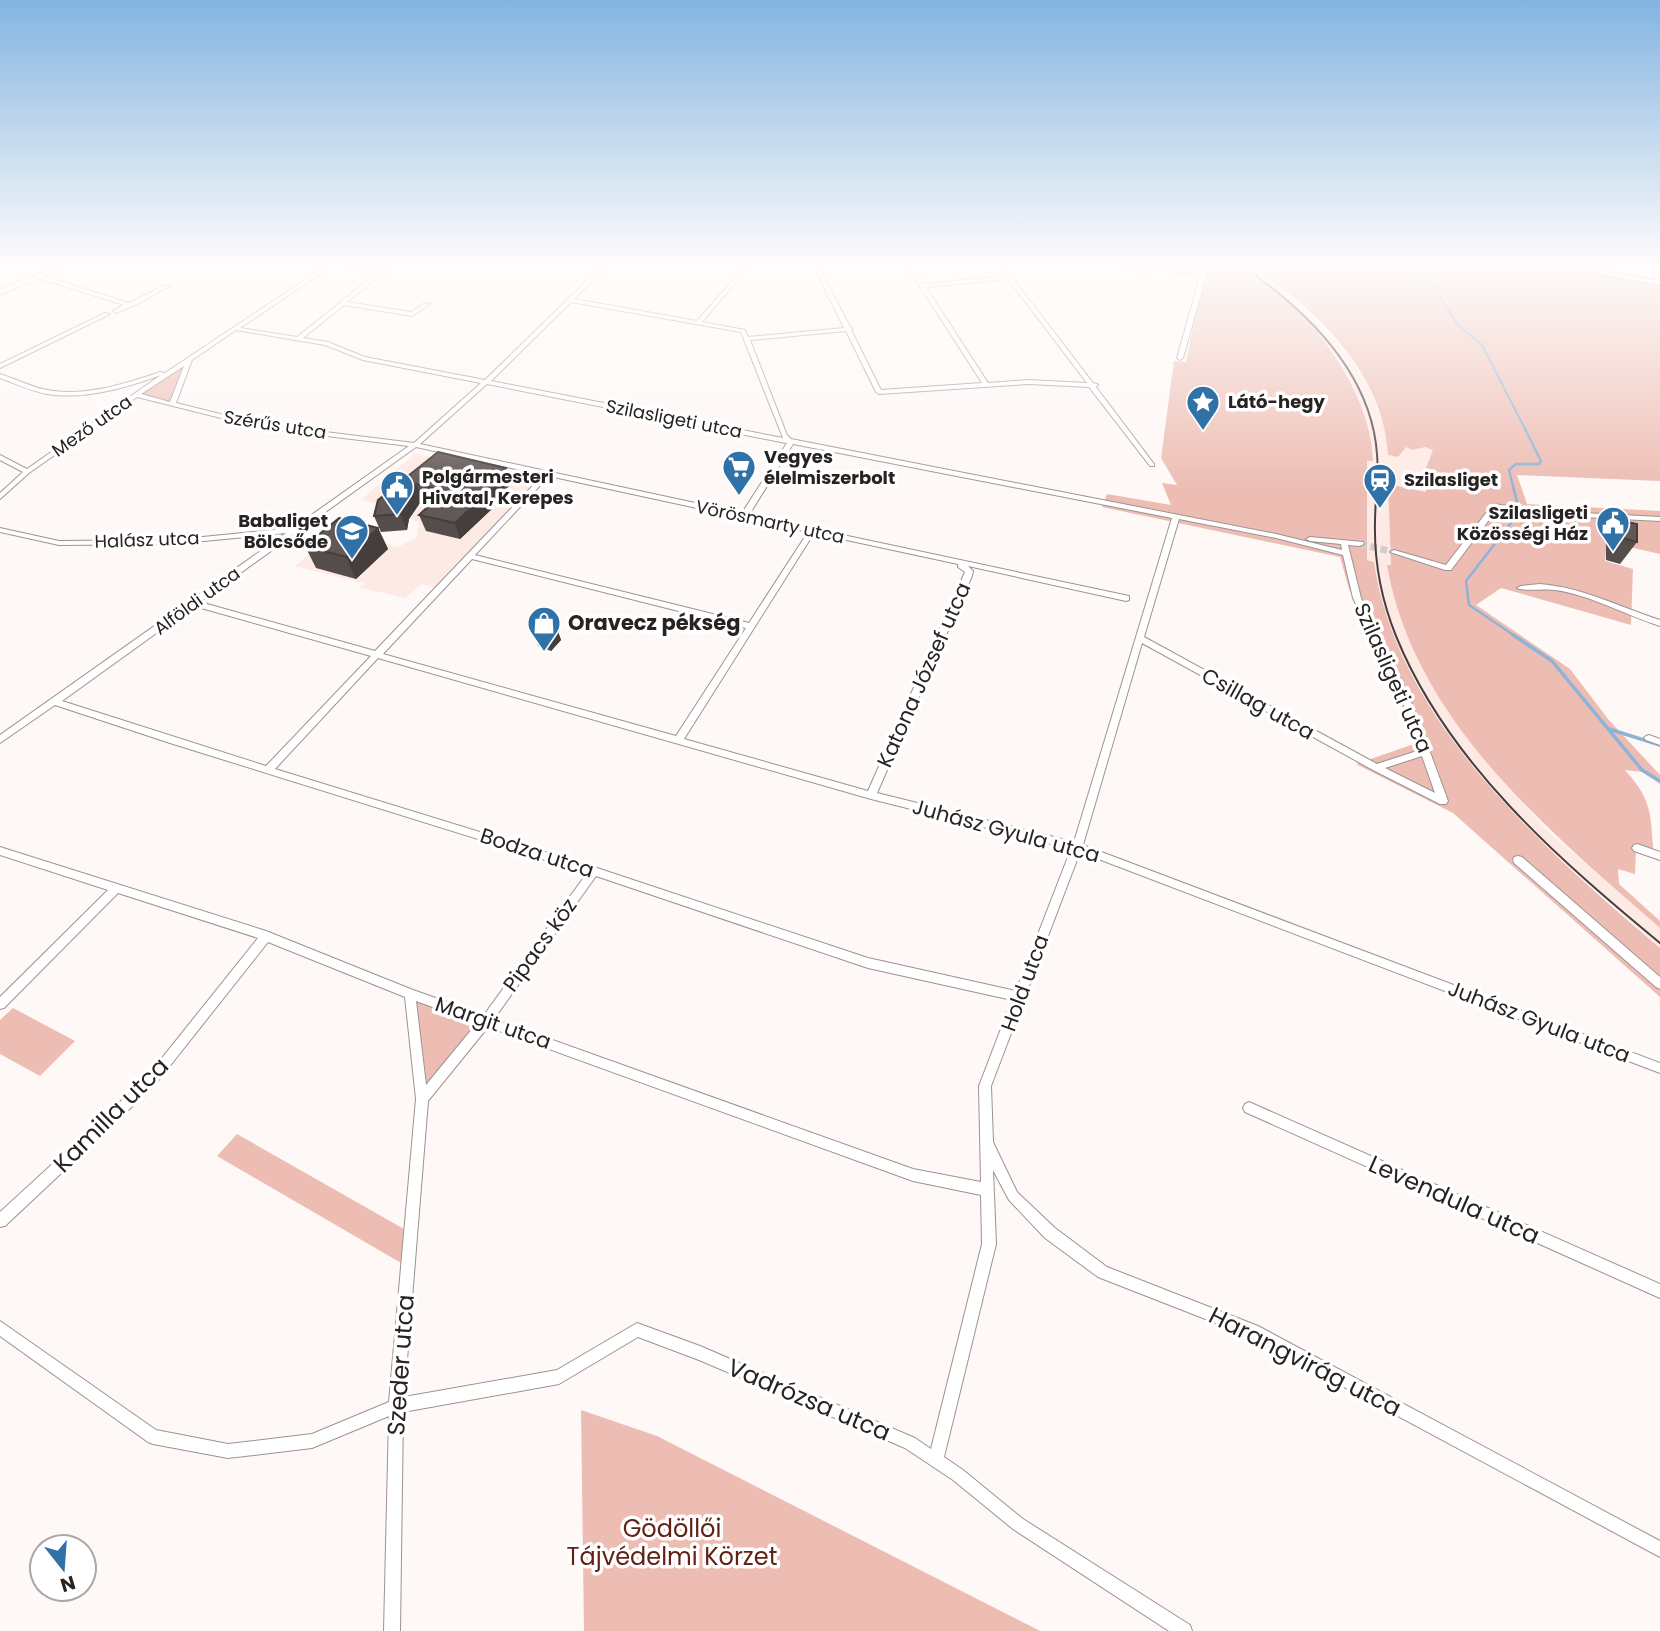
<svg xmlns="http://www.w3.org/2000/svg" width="1660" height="1631" viewBox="0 0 1660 1631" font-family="Poppins,sans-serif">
	<rect width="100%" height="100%" fill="#fef8f6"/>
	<g fill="#feeae5">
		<path d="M1233 263H1246L1281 286 1348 354 1369 388 1385 429 1388 455 1405 447 1412 450 1425 447 1434 450 1424 473 1427 492 1388 485 1391 566H1387L1406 632 1452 715 1498 775 1546 829 1660 928V948L1536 837 1489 784 1426 700 1391 633 1379 599 1374 562 1367 561V460L1373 461 1336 358 1296 310Z"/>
		<path d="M415 453 538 479 436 588 422 584 405 598 358 587 366 584 295 566 335 532 398 547 417 537 419 522 410 519 421 503 404 499 394 508 361 500Z"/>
	</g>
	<g fill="#edbdb3">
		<path d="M1097 263C1120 263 1222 258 1235 264 1301 294 1372 389 1373 461H1367V560L1374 562C1396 719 1545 851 1660 948V997L1453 813 1356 764 1414 744 1397 690 1349 589 1340 557 1102 507 1107 494 1171 505 1162 483 1177 485 1161 458 1174 361 1186 362 1203 278Z"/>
		<path d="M1246 263H1549L1660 283V481L1517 475 1527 504 1660 511V554L1607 542 1605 561 1633 569 1631 625 1501 588 1476 605 1570 669 1608 719 1660 775V784L1642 772 1625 770C1654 802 1650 816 1654 857L1636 851 1635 874 1618 869 1619 884 1660 921V928C1548 830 1414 721 1387 565H1391L1388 484 1426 492 1424 473 1433 450 1425 447 1412 450 1406 447 1398 457 1388 455C1384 371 1312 305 1246 263Z"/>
		<path d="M189 359 172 405 136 395Z"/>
		<path d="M410 994 487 1020 422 1099Z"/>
		<path d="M13 1008 75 1041 40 1076 0 1054V1020Z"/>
		<path d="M237 1134 411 1233 408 1267 217 1156Z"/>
		<path d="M581 1410 657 1436 1040 1631H584Z"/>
	</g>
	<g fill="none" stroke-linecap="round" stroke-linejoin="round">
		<path stroke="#8db4d8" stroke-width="2" d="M1384 263 1428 277 1456 323 1482 345 1525 429"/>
		<path stroke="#8db4d8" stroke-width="2.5" d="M1515 636 1469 605 1466 581 1514 519 1517 502 1509 470 1516 464H1539L1541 461 1524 427"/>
		<g stroke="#8db4d8" stroke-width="3.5">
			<path d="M1513 635 1552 661 1642 770 1660 781"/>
			<path d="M1609 729 1660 745"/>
		</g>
		<path stroke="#d3cdcc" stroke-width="7" stroke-dasharray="7 3.5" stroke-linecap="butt" d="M1360 544 1394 552"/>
		<defs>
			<g id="minor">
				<path d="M330 263C343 263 372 273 381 271 389 269 393 262 402 263L382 274 347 302 411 312 425 303 430 304 412 316 344 305 303 338 328 342 365 357 485 380 605 263H611L574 299 697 321 748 263H752L702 322 745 330 748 337 844 328 812 263H817L850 327 853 329 851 330 881 390 982 383 921 288 918 286 919 285 906 263H910L924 284 1006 276 996 263H1001L1093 383 1097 384 1098 385 1096 387 1154 464V466H1150L1089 387 1029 384 879 394 876 392 846 331 750 340 787 435 791 439 1276 534 1342 550 1341 544 1310 541 1306 539 1310 537 1363 542 1364 544 1360 546 1348 545 1361 598 1407 692 1431 751 1430 752 1448 801 1446 804H1440L1373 770 1142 643 1083 845 1660 1063V1073L1080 852 991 1086 993 1142 1017 1192 1055 1228 1107 1267 1258 1326 1660 1541V1557L1249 1336 1098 1277 1045 1238 1009 1200 993 1170 996 1244 944 1457 963 1470 1023 1519 1190 1625 1192 1631H1169L1013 1529 953 1480 905 1448 699 1360 638 1337 559 1384 403 1412 400 1631H384L389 1416 312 1448 228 1458 153 1444 148 1442 0 1336V1321L156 1430 228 1444 312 1434 389 1402 416 1099 405 997 268 942 154 1086 5 1226 0 1227V1212L146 1078 258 938 118 893 4 1008 0 1009V997L108 890 0 855V847L266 931 413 990 484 1015 587 873 170 743 55 705 0 743V735L286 533 172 544 59 545 0 532V528L59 541 172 540 293 528 409 446 261 428 137 397 29 473 0 499V493L23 472 0 460V455L27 469 161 375C125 388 86 400 47 394 31 391 16 384 0 378V374C16 379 31 387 47 390 86 397 124 384 160 372L165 373ZM334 265 376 274 297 337 240 328ZM1008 279 1087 383 1029 380 988 383 926 287ZM571 302 741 332 783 438 491 381ZM236 330 325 345 363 360 481 383 414 443 261 424 176 403 192 360ZM184 366 170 402 141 394ZM487 384 786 443H787L742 513 420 444ZM793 444 1172 518 1074 842 877 793 972 576 973 571 968 566 1126 601 1129 600V596L749 515ZM416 447 543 475 375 651 200 602ZM549 476 808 532 749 623 475 555ZM1179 519 1276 538 1343 555 1353 598 1399 692 1420 750 1377 764 1144 637ZM814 533 958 564V567L965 572 868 791 684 739ZM472 559 746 628 676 736 383 654ZM194 606 371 656 266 766 62 701ZM378 658 871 799 1071 849 1016 991 868 958 594 867 275 769ZM1422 756 1435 793 1385 768ZM596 876 868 968 1012 1000 979 1086 981 1182 913 1169 494 1019ZM416 1001 477 1023 426 1085ZM488 1027 913 1181 981 1195 982 1244 931 1449 915 1438 700 1346 637 1323 557 1370 404 1397 428 1101Z"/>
				<path d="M1088 263H1100L1153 271 1150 273Z"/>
				<path d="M1199 263H1205L1209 265 1183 358 1180 360 1177 358 1203 266Z"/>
				<path d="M37 274 129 303 165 285 170 286 133 306 116 313 113 311 114 310 124 305 35 277 34 276Z"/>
				<path d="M105 313 110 314 0 368V364Z"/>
				<path d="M1493 504 1544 511 1660 517V521L1544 515 1498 508 1451 570H1445L1390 552 1394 550 1446 565Z"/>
				<path d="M1539 584C1582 587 1619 607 1660 620V626C1625 615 1591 595 1555 590 1544 588 1525 592 1517 588L1521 586Z"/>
				<path d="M1649 735 1660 739V745L1646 740 1644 738 1646 736Z"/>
				<path d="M1637 844 1660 852V860L1634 851 1632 848 1634 845Z"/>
				<path d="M1518 856 1522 857 1660 977V989L1656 987 1514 863 1513 860 1514 857Z"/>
				<path d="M1249 1102 1660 1284V1298L1245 1112 1243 1108 1245 1104Z"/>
			</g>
			<path id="tertiary" d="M1546 263H1558L1660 281V285Z"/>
			<path id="primary" d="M63 263H73L0 295V289Z"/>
		</defs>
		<use href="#minor" stroke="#9d9391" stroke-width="2"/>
		<use href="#tertiary" stroke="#9d9391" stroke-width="3"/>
		<use href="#primary" stroke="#9d9391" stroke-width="2"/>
		<use href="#minor" fill="#fff" fill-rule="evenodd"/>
		<use href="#tertiary" fill="#fff" fill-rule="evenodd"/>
		<use href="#primary" fill="#fff" fill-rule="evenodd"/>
		<path stroke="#45403f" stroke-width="2" d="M1238 263C1303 307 1371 370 1377 454 1379 476 1375 500 1375 522 1374 563 1381 599 1396 636 1447 762 1558 859 1660 943"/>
	</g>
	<g fill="#544d4b">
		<path d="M438 452 511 484 492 502 494 507 460 539 426 531 419 515 432 503 422 500 409 519 407 530 381 532 374 516Z"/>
		<path d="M1622 521 1637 542 1620 564 1606 560V542Z"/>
		<path d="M378 528 388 549 356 579 316 568 305 546Z"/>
		<path d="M557 629 561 640 551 651 538 646 534 635Z"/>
	</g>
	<g fill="#453e3d">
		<path d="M506 468 511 484 492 502 494 507 460 539 455 523 483 490Z"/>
		<path d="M416 484 422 500 409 519 407 530 400 514 402 502Z"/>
		<path d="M378 528 388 549 356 579 346 557Z"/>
		<path d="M557 629 561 640 551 651 548 640Z"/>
	</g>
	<g fill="#625957" stroke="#453e3d" stroke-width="2">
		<path d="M438 452 506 468 483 490 489 491 455 523 419 515 445 491 416 484 402 502 400 514 374 516 378 500Z"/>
		<path d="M339 518 378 528 346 557 305 546Z"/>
		<path d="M1622 521 1637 524V542L1622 538Z"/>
		<path d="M544 626 557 629 548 640 534 635Z"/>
	</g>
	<linearGradient id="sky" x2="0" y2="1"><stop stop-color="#83b4e2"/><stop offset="0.54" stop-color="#fffcfb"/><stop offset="1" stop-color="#fffcfb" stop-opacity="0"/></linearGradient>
	<rect width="1660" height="491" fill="url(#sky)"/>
	<defs>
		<symbol id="sight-pin" viewBox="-11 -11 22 30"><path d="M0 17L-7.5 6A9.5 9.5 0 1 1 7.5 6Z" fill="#3071a7" stroke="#fff"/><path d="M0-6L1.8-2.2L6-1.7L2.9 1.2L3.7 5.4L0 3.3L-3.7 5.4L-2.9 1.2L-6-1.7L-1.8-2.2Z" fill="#fff"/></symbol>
		<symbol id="supermarket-pin" viewBox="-11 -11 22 30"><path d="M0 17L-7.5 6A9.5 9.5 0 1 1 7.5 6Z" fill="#3071a7" stroke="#fff"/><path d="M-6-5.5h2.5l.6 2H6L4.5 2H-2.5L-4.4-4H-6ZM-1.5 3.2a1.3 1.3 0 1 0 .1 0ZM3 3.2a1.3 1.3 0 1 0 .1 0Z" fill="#fff"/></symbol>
		<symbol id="station-pin" viewBox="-11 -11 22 30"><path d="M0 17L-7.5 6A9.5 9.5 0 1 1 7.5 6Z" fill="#3071a7" stroke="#fff"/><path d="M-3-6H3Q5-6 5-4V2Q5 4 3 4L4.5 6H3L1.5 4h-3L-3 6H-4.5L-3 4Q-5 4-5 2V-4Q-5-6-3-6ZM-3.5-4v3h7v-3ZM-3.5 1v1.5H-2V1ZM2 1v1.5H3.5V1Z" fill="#fff"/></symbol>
		<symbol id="civic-pin" viewBox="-11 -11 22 30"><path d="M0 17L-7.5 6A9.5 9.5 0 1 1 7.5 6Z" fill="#3071a7" stroke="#fff"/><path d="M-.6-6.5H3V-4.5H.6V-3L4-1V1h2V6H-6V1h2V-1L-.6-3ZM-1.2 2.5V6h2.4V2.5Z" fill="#fff"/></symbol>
		<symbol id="school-pin" viewBox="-11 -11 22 30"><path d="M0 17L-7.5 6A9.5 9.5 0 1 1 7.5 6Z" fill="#3071a7" stroke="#fff"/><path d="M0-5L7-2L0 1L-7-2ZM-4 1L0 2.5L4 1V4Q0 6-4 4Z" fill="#fff"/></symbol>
		<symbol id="shop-pin" viewBox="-11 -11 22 30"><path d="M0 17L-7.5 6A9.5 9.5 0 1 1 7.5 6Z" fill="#3071a7" stroke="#fff"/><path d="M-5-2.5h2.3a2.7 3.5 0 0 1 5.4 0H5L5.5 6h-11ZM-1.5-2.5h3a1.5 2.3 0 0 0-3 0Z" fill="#fff"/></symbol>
	</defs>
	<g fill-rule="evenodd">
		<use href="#sight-pin" x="1184" y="383" width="38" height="52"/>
		<use href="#supermarket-pin" x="720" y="448" width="38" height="52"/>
		<use href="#station-pin" x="1361" y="461" width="38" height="52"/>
		<use href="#civic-pin" x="378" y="468" width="38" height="52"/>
		<use href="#civic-pin" x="1594" y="504" width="38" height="52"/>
		<use href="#school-pin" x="333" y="512" width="38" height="52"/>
		<use href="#shop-pin" x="525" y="604" width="38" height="52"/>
	</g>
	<g text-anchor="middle" stroke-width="7" stroke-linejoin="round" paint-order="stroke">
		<g font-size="18" font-weight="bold" fill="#272322" stroke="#fff" text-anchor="start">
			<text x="1228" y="408">Látó-hegy</text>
			<text x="764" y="463">Vegyes<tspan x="764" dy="21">élelmiszerbolt</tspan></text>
			<text x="422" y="483">Polgármesteri<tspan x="422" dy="21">Hivatal, Kerepes</tspan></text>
			<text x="1404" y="486">Szilasliget</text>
			<text x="1588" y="519" text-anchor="end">Szilasligeti<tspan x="1588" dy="21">Közösségi Ház</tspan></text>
			<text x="328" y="527" text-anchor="end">Babaliget<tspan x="328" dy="21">Bölcsőde</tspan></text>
		</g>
		<g font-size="18" fill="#272322" stroke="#fff">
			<text transform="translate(674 419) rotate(11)" y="6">Szilasligeti utca</text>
			<text transform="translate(275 425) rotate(9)" y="6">Szérűs utca</text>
			<text transform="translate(92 426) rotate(-35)" y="6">Mező utca</text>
			<text transform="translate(770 522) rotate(12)" y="6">Vörösmarty utca</text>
			<text transform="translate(147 540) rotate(-2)" y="6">Halász utca</text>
			<text transform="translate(197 601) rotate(-36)" y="6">Alföldi utca</text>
		</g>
		<g font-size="21" font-weight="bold" fill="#272322" stroke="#fff" text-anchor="start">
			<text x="568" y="630">Oravecz pékség</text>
		</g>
		<g font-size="21" fill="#272322" stroke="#fff">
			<text transform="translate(924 675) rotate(-66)" y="7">Katona József utca</text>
			<text transform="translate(1393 678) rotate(66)" y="7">Szilasligeti utca</text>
			<text transform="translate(1258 704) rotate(29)" y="7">Csillag utca</text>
			<text transform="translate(1006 831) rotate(15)" y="7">Juhász Gyula utca</text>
			<text transform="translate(537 853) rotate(18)" y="7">Bodza utca</text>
			<text transform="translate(540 945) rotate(-54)" y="7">Pipacs köz</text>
			<text transform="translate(1025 983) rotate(-70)" y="7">Hold utca</text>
			<text transform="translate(1539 1022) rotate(21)" y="7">Juhász Gyula utca</text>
			<text transform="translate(493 1023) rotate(19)" y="7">Margit utca</text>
		</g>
		<g font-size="24" fill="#272322" stroke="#fff">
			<text transform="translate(111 1115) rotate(-45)" y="8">Kamilla utca</text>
			<text transform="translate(1454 1200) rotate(24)" y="8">Levendula utca</text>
			<text transform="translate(1305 1362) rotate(27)" y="8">Harangvirág utca</text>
			<text transform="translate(401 1365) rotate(-86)" y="8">Szeder utca</text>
			<text transform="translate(809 1400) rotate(23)" y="8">Vadrózsa utca</text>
		</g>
		<g font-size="24" fill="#612114" stroke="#fff">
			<text x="672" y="1537">Gödöllői<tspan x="672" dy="28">Tájvédelmi Körzet</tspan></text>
		</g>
	</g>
	<g transform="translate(63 1568) rotate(163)"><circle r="33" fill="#ffffff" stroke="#a9a7a7" stroke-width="2"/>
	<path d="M0-5L12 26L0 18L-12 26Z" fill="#3071a7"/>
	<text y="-10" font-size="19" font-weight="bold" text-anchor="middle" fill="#272322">N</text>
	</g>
</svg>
